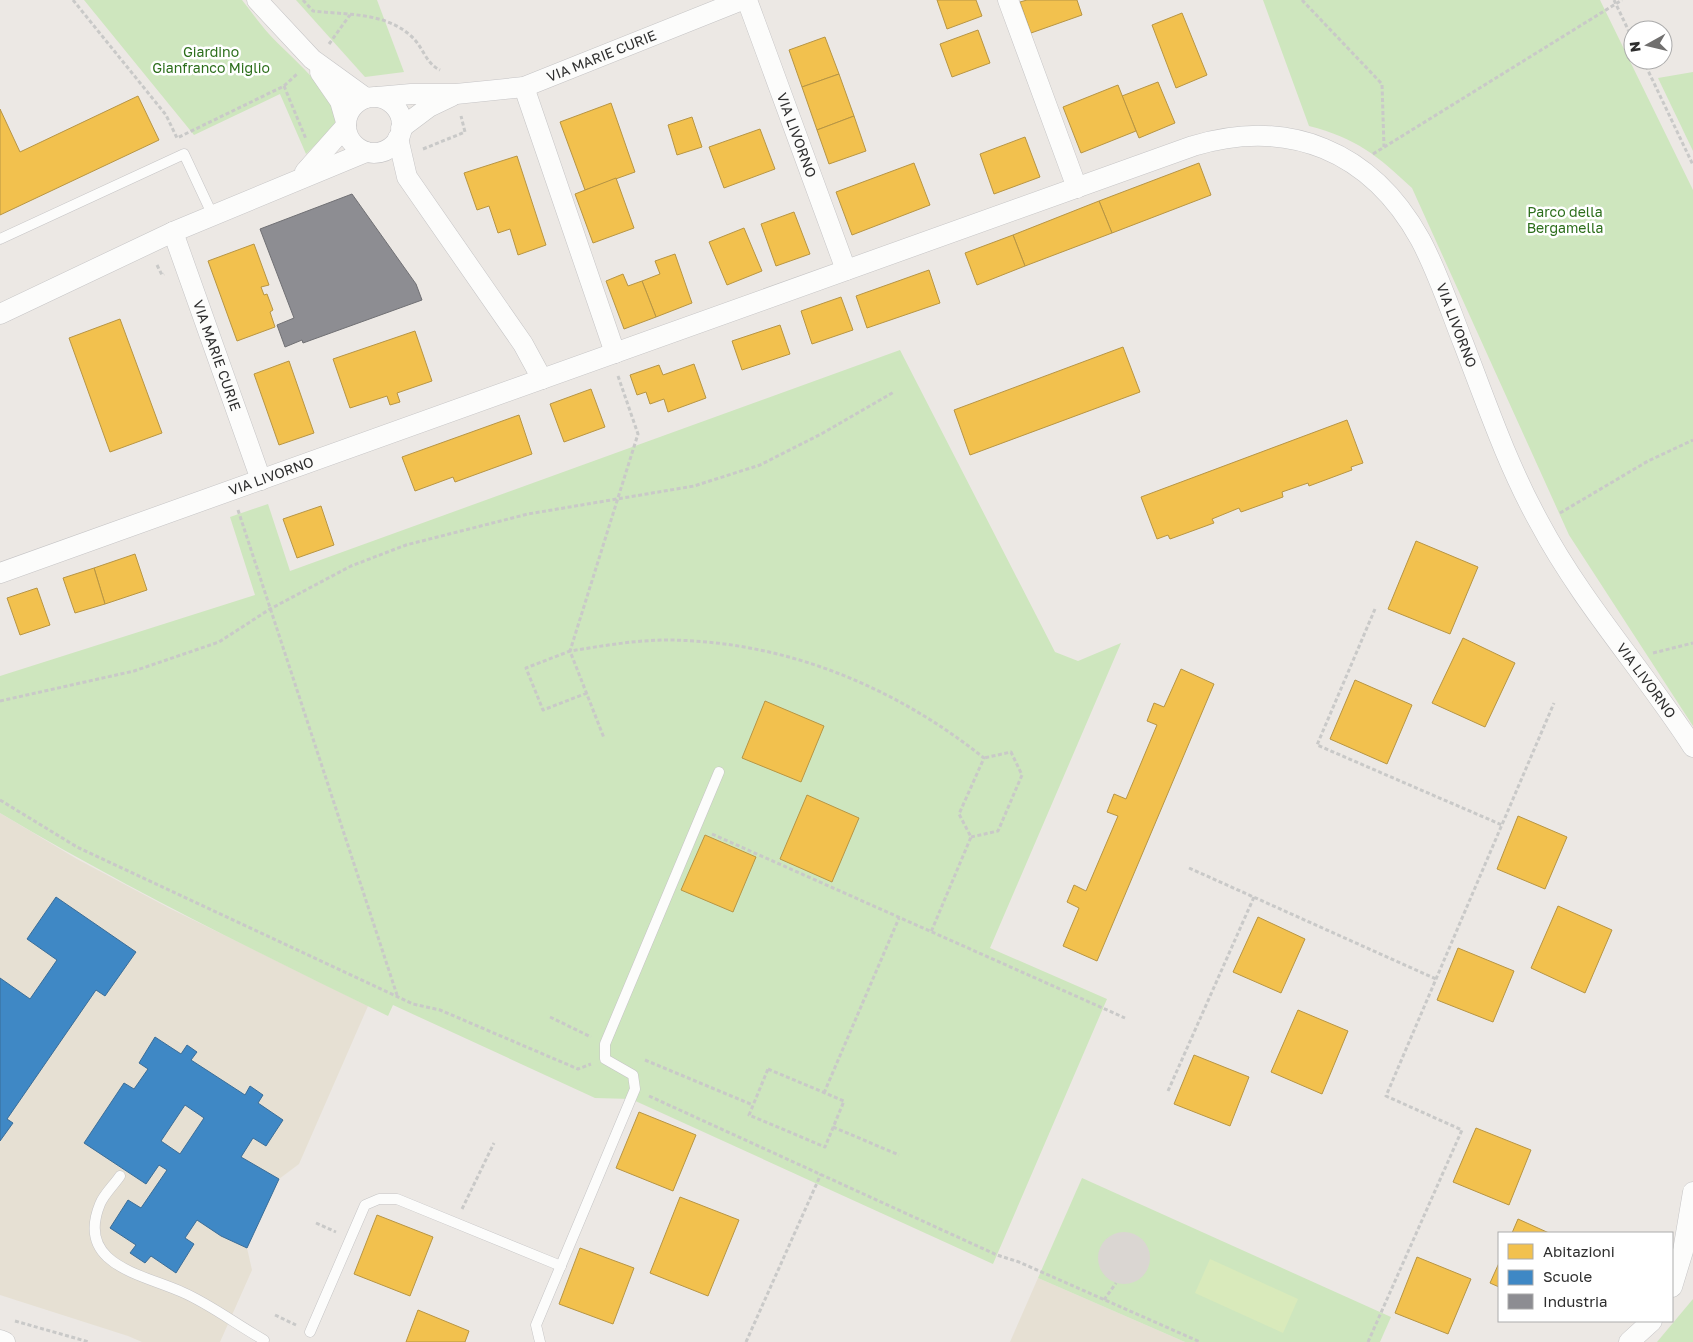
<svg xmlns="http://www.w3.org/2000/svg" width="1693" height="1342" viewBox="0 0 1693 1342" font-family="'Golos Text',sans-serif">
	<rect width="100%" height="100%" fill="#ece8e4"/>
	<g fill="#e6e0d3">
		<path d="M0 813 77 859 169 908 368 1006 299 1164 279 1179 247 1248 252 1270 220 1342H142L128 1336 0 1295Z"/>
		<path d="M1038 1278 1185 1342H1010Z"/>
	</g>
	<g fill="#cee6be">
		<path d="M84 0H242C251 11 259 23 269 34 289 57 339 93 335 126L306 154 280 94 194 135Z"/>
		<path d="M296 0H377L404 72 365 77Z"/>
		<path d="M1263 0H1600L1693 190V726L1569 535 1412 188C1378 156 1356 138 1309 126Z"/>
		<path d="M1693 72V151L1658 78Z"/>
		<path d="M900 350 1055 652 1078 661 1121 643 990 948 1107 999 993 1264 631 1099 595 1098 393 1005 388 1016C257 952 126 888 0 813V676L255 595 230 517 268 504 290 571Z"/>
		<path d="M1082 1178 1391 1317 1380 1342H1185L1038 1278Z"/>
		<path d="M1693 1299V1342H1657Z"/>
	</g>
	<path fill="#d9eabb" d="M1210 1259 1298 1299 1283 1333 1195 1293Z"/>
	<circle fill="#dad6d2" cx="1124" cy="1258" r="26"/>
	<g fill="#f2c14e" stroke="#b79544">
		<path d="M937 0H976L982 16 947 29Z"/>
		<path d="M1027 0H1077L1082 15 1031 33 1020 2Z"/>
		<path d="M1182 13 1207 75 1176 88 1152 25Z"/>
		<path d="M978 30 990 63 952 77 940 44Z"/>
		<path d="M825 37 839 74 802 87 789 50Z"/>
		<path d="M839 74 854 116 817 130 802 87Z"/>
		<path d="M1158 82 1175 123 1139 138 1122 96Z"/>
		<path d="M1118 85 1136 131 1081 153 1063 107Z"/>
		<path d="M138 96 159 140 0 215V109L20 152Z"/>
		<path d="M611 103 635 172 585 190 560 122Z"/>
		<path d="M854 116 866 151 829 164 817 130Z"/>
		<path d="M692 117 702 147 677 155 668 125Z"/>
		<path d="M760 129 775 169 724 188 709 147Z"/>
		<path d="M1025 137 1040 177 994 194 980 154Z"/>
		<path d="M517 156 546 245 518 255 510 229 498 233 489 206 477 210 464 173Z"/>
		<path d="M914 163 930 205 852 235 836 192Z"/>
		<path d="M1199 163 1211 195 1112 233 1099 201Z"/>
		<path d="M616 178 634 228 593 243 575 194Z"/>
		<path d="M1099 201 1112 233 1025 266 1013 235Z"/>
		<path d="M794 212 810 254 776 266 761 224Z"/>
		<path d="M744 228 762 271 727 285 709 242Z"/>
		<path d="M1013 235 1025 266 977 285 965 253Z"/>
		<path d="M254 244 269 285 261 287 264 295 267 294 273 310 270 312 275 327 237 341 208 261Z"/>
		<path d="M675 254 692 303 656 317 642 281 660 274 655 261Z"/>
		<path d="M929 270 940 303 867 328 856 296Z"/>
		<path d="M623 274 628 286 642 281 656 317 624 329 606 281Z"/>
		<path d="M841 297 853 330 812 344 801 311Z"/>
		<path d="M120 319 162 433 110 452 69 338Z"/>
		<path d="M780 325 790 354 742 370 732 341Z"/>
		<path d="M415 331 432 381 397 393 400 402 390 405 387 396 350 408 333 359Z"/>
		<path d="M1123 347 1140 392 970 455 954 410Z"/>
		<path d="M289 361 314 433 279 445 254 374Z"/>
		<path d="M694 364 706 398 668 412 664 399 650 404 646 392 637 395 630 375 659 365 663 375Z"/>
		<path d="M591 389 605 427 564 442 550 404Z"/>
		<path d="M519 415 532 454 455 482 453 477 415 491 402 457Z"/>
		<path d="M1347 420 1363 463 1351 467 1352 470 1309 486 1308 483 1282 492 1283 497 1241 512 1239 508 1212 519 1214 523 1170 539 1168 535 1157 539 1141 497Z"/>
		<path d="M321 506 334 545 297 558 283 519Z"/>
		<path d="M1416 541 1478 567 1450 634 1388 609Z"/>
		<path d="M135 554 147 590 105 604 94 568Z"/>
		<path d="M94 568 105 604 75 613 63 578Z"/>
		<path d="M37 588 50 625 20 635 7 598Z"/>
		<path d="M1463 638 1515 663 1485 727 1432 703Z"/>
		<path d="M1181 669 1214 684 1097 961 1063 946 1079 908 1067 902 1074 885 1086 891 1118 816 1107 812 1114 794 1126 799 1157 725 1147 721 1154 703 1164 707Z"/>
		<path d="M1355 680 1412 705 1387 764 1330 739Z"/>
		<path d="M765 701 824 726 801 782 742 758Z"/>
		<path d="M807 795 859 818 832 882 780 859Z"/>
		<path d="M1518 816 1567 837 1545 889 1497 869Z"/>
		<path d="M705 835 756 857 733 912 681 890Z"/>
		<path d="M1558 906 1612 930 1585 993 1531 968Z"/>
		<path d="M1258 917 1305 939 1281 993 1233 972Z"/>
		<path d="M1458 948 1514 971 1493 1022 1437 1000Z"/>
		<path d="M1298 1010 1348 1031 1322 1094 1271 1072Z"/>
		<path d="M1194 1055 1249 1077 1230 1126 1174 1104Z"/>
		<path d="M639 1112 696 1135 673 1191 616 1168Z"/>
		<path d="M1476 1128 1531 1150 1509 1205 1453 1182Z"/>
		<path d="M680 1197 739 1220 708 1296 650 1273Z"/>
		<path d="M377 1215 433 1237 410 1296 354 1274Z"/>
		<path d="M1518 1219 1549 1233H1512Z"/>
		<path d="M580 1248 634 1268 613 1324 559 1304Z"/>
		<path d="M1417 1257 1471 1279 1448 1334 1395 1313Z"/>
		<path d="M1499 1263V1287L1490 1283Z"/>
		<path d="M418 1310 469 1331 465 1342H406Z"/>
	</g>
	<g fill="#3f88c5" stroke="#3a6d98" fill-rule="evenodd">
		<path d="M56 897 136 952 105 996 96 990 7 1119 13 1123 0 1141V978L30 999 57 960 27 939Z"/>
		<path d="M155 1037 181 1054 187 1045 197 1052 191 1060 245 1095 250 1086 263 1095 258 1103 283 1120 266 1146 253 1138 241 1157 279 1179 247 1248 221 1236 197 1220 185 1238 194 1244 176 1273 151 1256 145 1263 130 1253 136 1245 110 1228 128 1200 141 1208 167 1170 159 1165 146 1184 84 1143 124 1083 134 1089 148 1069 139 1063ZM185 1105 204 1118 180 1154 161 1141Z"/>
	</g>
	<path fill="#8d8d92" stroke="#707074" d="M352 194 416 284 422 300 303 343 302 340 285 347 277 325 294 318 260 229Z"/>
	<g fill="none" stroke-linecap="round" stroke-linejoin="round">
		<defs>
			<g id="lane">
				<path d="M0 239 184 154 213 216"/>
				<path d="M120 1176C114 1185 104 1194 100 1204 75 1265 142 1274 182 1292 210 1304 237 1325 264 1340"/>
				<path d="M310 1332 365 1205 379 1199H397L561 1266"/>
				<path d="M540 1342 536 1325 635 1089 633 1075 605 1059V1044L719 772"/>
			</g>
			<g id="street">
				<path d="M257 0 312 59 366 98"/>
				<path id="s1" d="M747 0 846 270"/>
				<path d="M1008 0 1077 188"/>
				<path d="M320 72 340 101 346 122"/>
				<path d="M524 87 615 353"/>
				<path id="s2" d="M377 97 411 94H456L524 87 742 0"/>
				<circle cx="374" cy="125" r="28"/>
				<path d="M401 128 429 107 452 96"/>
				<path d="M398 138 407 177 523 344 542 379"/>
				<path d="M305 172 346 126"/>
				<path id="s3" d="M173 232 261 480"/>
				<path d="M0 314 173 232 366 152"/>
				<path id="s4" d="M0 573 1193 146C1289 117 1371 151 1420 239 1438 272 1450 310 1464 345 1487 405 1508 466 1539 522 1582 603 1644 671 1693 747"/>
				<path d="M1672 1287 1683 1251 1693 1192"/>
				<path d="M0 1340 5 1342"/>
				<path d="M1629 1342 1652 1321"/>
			</g>
		</defs>
		<use href="#lane" stroke="#c5c4c5" stroke-width="11"/>
		<use href="#street" stroke="#c5c4c5" stroke-width="21"/>
		<g stroke="#c9c9c8" stroke-width="3" stroke-dasharray="4 2.5" stroke-linecap="butt">
			<path d="M73 0 166 115 177 138 284 86 297 74"/>
			<path d="M303 0 313 11C346 15 385 12 411 36 423 46 425 63 440 70"/>
			<path d="M1302 0 1382 84 1384 147"/>
			<path d="M1614 0 1633 40"/>
			<path d="M329 44 350 15"/>
			<path d="M1643 60 1693 165"/>
			<path d="M284 86 306 139"/>
			<path d="M423 149 465 132 461 116"/>
			<path d="M1373 154 1622 0"/>
			<path d="M157 265 162 275 164 274"/>
			<path d="M618 376 638 434 570 651C602 646 635 640 668 640 784 641 894 686 984 758L959 814 971 837 931 932"/>
			<path d="M238 510 397 995"/>
			<path d="M1560 513 1648 461 1693 440"/>
			<path d="M1375 609 1317 745 1502 825"/>
			<path d="M1653 653 1693 643"/>
			<path d="M587 693 543 710 526 668 570 651 604 738"/>
			<path d="M0 701 134 671 219 642 270 609 351 566 406 545 528 514 694 486 760 465 823 433 894 392"/>
			<path d="M0 800 77 847 413 1004 440 1010 578 1069 591 1064"/>
			<path d="M712 834 1125 1018"/>
			<path d="M971 837 998 831 1022 775 1011 752 984 758"/>
			<path d="M1189 868 1436 979"/>
			<path d="M550 1017 591 1037"/>
			<path d="M645 1060 753 1105"/>
			<path d="M768 1069 844 1101 825 1147 749 1115Z"/>
			<path d="M1168 1091 1254 897"/>
			<path d="M824 1093 899 918"/>
			<path d="M649 1096 997 1255 1019 1262 1200 1342"/>
			<path d="M833 1127 899 1155"/>
			<path d="M462 1209 494 1143"/>
			<path d="M316 1223 336 1232"/>
			<path d="M1104 1300 1116 1283"/>
			<path d="M275 1315 296 1325"/>
			<path d="M15 1321 89 1342"/>
			<path d="M746 1342 821 1174"/>
			<path d="M1368 1342 1462 1130 1386 1096 1554 703"/>
		</g>
		<use href="#lane" stroke="#fcfcfb" stroke-width="10"/>
		<use href="#street" stroke="#fcfcfb" stroke-width="20"/>
	</g>
	<g text-anchor="middle" stroke-width="5" stroke-linejoin="round" paint-order="stroke">
		<g font-size="14" fill="#2c6e1b" stroke="#fff">
			<text x="211" y="57">Giardino<tspan x="211" dy="16">Gianfranco Miglio</tspan></text>
			<text x="1565" y="217">Parco della<tspan x="1565" dy="16">Bergamella</tspan></text>
		</g>
		<g font-size="14" fill="#2e2e2e" stroke="#fff">
			<text dy="5" stroke="none"><textPath href="#s2" startOffset="231">VIA MARIE CURIE</textPath></text>
			<text dy="5" stroke="none"><textPath href="#s1" startOffset="144">VIA LIVORNO</textPath></text>
			<text dy="5" stroke="none"><textPath href="#s4" startOffset="1629">VIA LIVORNO</textPath></text>
			<text dy="5" stroke="none"><textPath href="#s3" startOffset="131">VIA MARIE CURIE</textPath></text>
			<text dy="5" stroke="none"><textPath href="#s4" startOffset="288">VIA LIVORNO</textPath></text>
			<text dy="5" stroke="none"><textPath href="#s4" startOffset="2034">VIA LIVORNO</textPath></text>
		</g>
	</g>
	<rect x="1498" y="1232" width="175" height="90" fill="#ffffff" stroke="#ababab"/>
	<rect x="1508" y="1244" width="25" height="15" fill="#f2c14e" stroke="#ababab"/>
	<text x="1543" y="1257" font-size="15" fill="#2e2e2e">Abitazioni</text>
	<rect x="1508" y="1270" width="25" height="15" fill="#3f88c5" stroke="#ababab"/>
	<text x="1543" y="1282" font-size="15" fill="#2e2e2e">Scuole</text>
	<rect x="1508" y="1294" width="25" height="15" fill="#8d8d92" stroke="#ababab"/>
	<text x="1543" y="1307" font-size="15" fill="#2e2e2e">Industria</text>
	<g transform="translate(1648 45) rotate(262)"><circle r="24" fill="#ffffff" stroke="#ababab"/>
	<path d="M0-4L9 19L0 12L-9 19Z" fill="#706f6e"/>
	<text y="-8" font-size="14" font-weight="bold" text-anchor="middle" fill="#2e2e2e">N</text>
	</g>
</svg>
